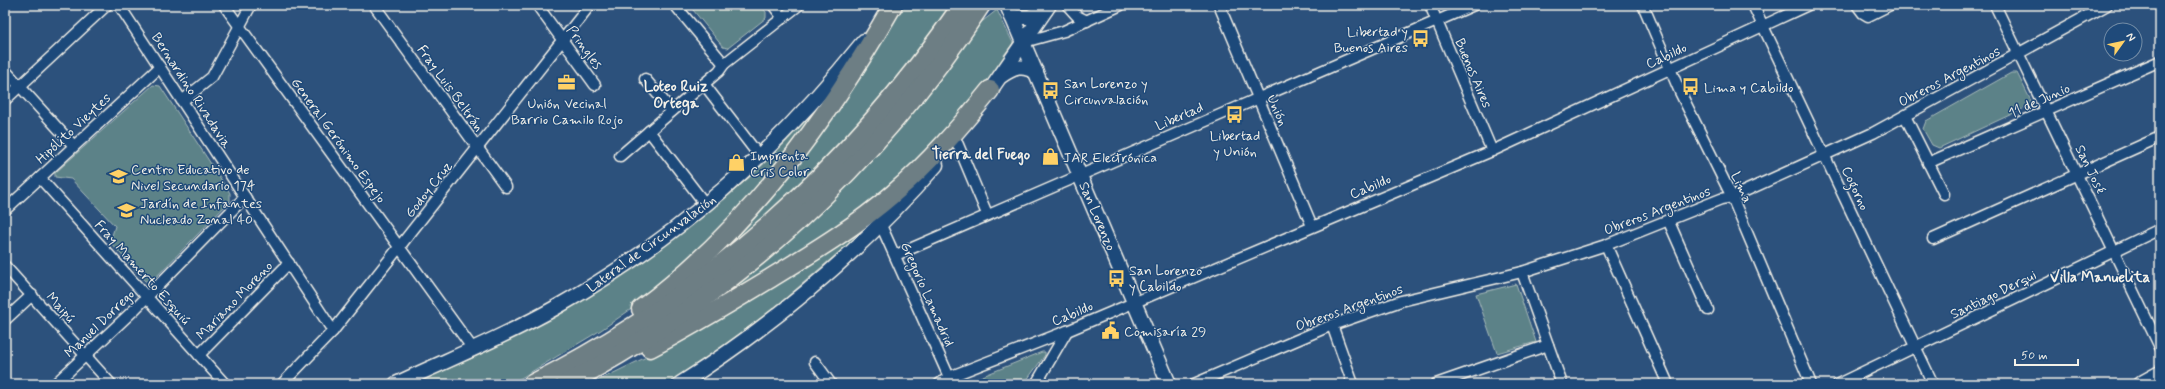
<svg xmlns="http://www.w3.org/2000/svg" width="2165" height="389" viewBox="0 0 2165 389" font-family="Mynerve,sans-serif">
	<rect width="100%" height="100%" fill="#2c517c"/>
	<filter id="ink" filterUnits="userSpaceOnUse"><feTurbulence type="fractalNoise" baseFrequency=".025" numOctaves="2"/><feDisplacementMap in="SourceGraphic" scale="8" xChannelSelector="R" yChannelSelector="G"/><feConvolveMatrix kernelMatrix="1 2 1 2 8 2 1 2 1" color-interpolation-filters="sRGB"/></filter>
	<g filter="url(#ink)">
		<g fill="#5b8288" stroke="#a8bab8">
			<path d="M689 5H760L766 12V18L728 48 723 47Z"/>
			<path d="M900 5H953L901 75 825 162 722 255 704 261Z"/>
			<path d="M997 10 1013 43 1004 55 1006 58 969 109 895 188 729 299 705 306 854 178 884 145 941 76 979 24Z"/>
			<path d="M868 44 736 216 650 296 601 330 511 384H415C468 360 522 336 572 306 646 263 715 212 776 152 810 119 838 80 868 44Z"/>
			<path d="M2011 73H2017L2031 101 2029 106 1939 148 1932 145 1923 129 1926 121Z"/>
			<path d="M153 85 160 86 230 193V201L152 281H145L110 242 115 226 71 179 55 177V173Z"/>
			<path d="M883 210 853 240 772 310 699 364 668 384H591L669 346Z"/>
			<path d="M1516 284 1536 342 1497 353 1476 294Z"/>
			<path d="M1042 352H1045V355L1024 384H963Z"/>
		</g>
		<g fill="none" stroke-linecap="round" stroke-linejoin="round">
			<defs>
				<g id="street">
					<path d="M119 5 333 331"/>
					<path d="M224 5 473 349"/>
					<path d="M374 5 506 187"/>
					<path d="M537 5 595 85"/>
					<path d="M675 5 724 64"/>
					<path d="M773 5 783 18"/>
					<path d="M1067 5 1077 16 1087 21"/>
					<path d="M1219 5 1312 226"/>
					<path d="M1430 5 1492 151"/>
					<path d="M1643 5 1680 92 1732 197 1811 384"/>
					<path d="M1753 5 1933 384"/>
					<path d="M1857 5 1863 13 1868 16 1890 5"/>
					<path d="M1995 5 2160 347"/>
					<path d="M1024 42 1064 31 1121 5"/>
					<path d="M5 70 74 146"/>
					<path d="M645 79 672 111"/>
					<path d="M704 84 760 157"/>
					<path d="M5 100 107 5"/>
					<path d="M182 101 212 77 251 5"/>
					<path d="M1905 116 1944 194"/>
					<path d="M649 131 706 205"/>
					<path d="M956 140 987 214"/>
					<path d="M620 156 719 71 724 64 799 5"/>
					<path d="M1928 163 2160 61"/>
					<path d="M40 178 225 384"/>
					<path d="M5 210 160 67"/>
					<path d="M1669 222 1708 310"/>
					<path d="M880 223 949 377"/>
					<path d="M1933 239 2160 137"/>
					<path d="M1606 245 1668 384"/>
					<path d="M896 255 1474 5"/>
					<path d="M5 266 111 384"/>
					<path d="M1522 272 1562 384"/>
					<path d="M5 320 32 295"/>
					<path d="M1332 325 1353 384"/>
					<path d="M199 355 289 263"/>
					<path d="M815 362 831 384"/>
					<path d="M55 384 136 308 245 197"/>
					<path d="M282 384 333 331 590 5"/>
					<path d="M939 384 949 377 1067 331 1492 151 1808 5"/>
					<path d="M1036 384 1067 331"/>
					<path d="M1194 384 1332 325 1401 301 1522 272 1606 245 1721 199 1732 197 1873 133 2107 5"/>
					<path d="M1436 384 1548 345"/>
					<path d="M1838 384 2160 229"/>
				</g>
				<g id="secondary">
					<path d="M1007 5 1169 384"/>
					<path d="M1012 17H1029L1046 9"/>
					<path d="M1001 76C1014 67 1022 64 1036 72"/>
					<path d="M985 98 1049 5"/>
					<path d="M396 384C449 359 504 337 555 308 679 238 775 152 864 41"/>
					<path d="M680 384C775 324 862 249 936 165"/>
					<path d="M2140 384 2160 373"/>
				</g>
				<g id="highway">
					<path d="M641 309C748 229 827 120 893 5"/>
					<path d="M650 348C690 327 728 304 766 281 810 254 854 228 893 194 930 162 960 127 990 90"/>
					<path d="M532 384C709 294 850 169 962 5"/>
					<path d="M566 384C735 296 876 164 981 5"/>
				</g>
			</defs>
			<use href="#street" stroke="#f4f1e8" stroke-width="13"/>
			<use href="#secondary" stroke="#f4f1e8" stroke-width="17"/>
			<use href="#highway" stroke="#f4f1e8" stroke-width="21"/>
			<use href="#street" stroke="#1f4a7a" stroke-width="10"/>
			<use href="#secondary" stroke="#1f4a7a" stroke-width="14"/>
			<use href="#highway" stroke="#6d7e84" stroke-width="18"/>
		</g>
	</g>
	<defs>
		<symbol id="bus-bare" viewBox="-9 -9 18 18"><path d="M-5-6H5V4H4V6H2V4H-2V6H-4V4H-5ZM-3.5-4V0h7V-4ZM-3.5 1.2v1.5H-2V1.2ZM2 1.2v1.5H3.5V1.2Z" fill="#ffd166" stroke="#1f4a7a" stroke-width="2.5" paint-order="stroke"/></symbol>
		<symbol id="office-bare" viewBox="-9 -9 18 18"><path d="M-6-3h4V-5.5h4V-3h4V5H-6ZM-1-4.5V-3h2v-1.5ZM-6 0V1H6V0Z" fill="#ffd166" stroke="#1f4a7a" stroke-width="2.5" paint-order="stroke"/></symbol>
		<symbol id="shop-bare" viewBox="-9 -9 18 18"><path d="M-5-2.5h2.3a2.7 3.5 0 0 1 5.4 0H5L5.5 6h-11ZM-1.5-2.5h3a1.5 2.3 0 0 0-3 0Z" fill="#ffd166" stroke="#1f4a7a" stroke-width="2.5" paint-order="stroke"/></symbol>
		<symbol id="school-bare" viewBox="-9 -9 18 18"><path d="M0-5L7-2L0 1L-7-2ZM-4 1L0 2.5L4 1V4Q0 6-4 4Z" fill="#ffd166" stroke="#1f4a7a" stroke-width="2.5" paint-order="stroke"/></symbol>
		<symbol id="civic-bare" viewBox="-9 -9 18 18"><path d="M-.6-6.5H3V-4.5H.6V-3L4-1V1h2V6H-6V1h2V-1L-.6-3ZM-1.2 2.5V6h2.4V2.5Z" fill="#ffd166" stroke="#1f4a7a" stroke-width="2.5" paint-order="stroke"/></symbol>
	</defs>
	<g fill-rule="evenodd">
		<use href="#bus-bare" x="1408" y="26" width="25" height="25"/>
		<use href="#office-bare" x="554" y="70" width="25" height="25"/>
		<use href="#bus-bare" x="1678" y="74" width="25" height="25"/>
		<use href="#bus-bare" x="1038" y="78" width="25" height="25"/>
		<use href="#bus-bare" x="1222" y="102" width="25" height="25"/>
		<use href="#shop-bare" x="1038" y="144" width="25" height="25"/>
		<use href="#shop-bare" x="724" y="150" width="25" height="25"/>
		<use href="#school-bare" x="106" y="164" width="25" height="25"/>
		<use href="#school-bare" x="114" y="198" width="25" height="25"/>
		<use href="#bus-bare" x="1104" y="266" width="25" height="25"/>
		<use href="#civic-bare" x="1098" y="318" width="25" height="25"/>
	</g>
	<g text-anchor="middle" stroke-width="3" stroke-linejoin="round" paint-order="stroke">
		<g font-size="14" fill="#f4f1e8" stroke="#1f4a7a" text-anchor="start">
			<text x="1408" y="36" text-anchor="end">Libertad y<tspan x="1408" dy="16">Buenos Aires</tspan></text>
			<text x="1064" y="88">San Lorenzo y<tspan x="1064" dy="16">Circunvalación</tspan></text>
			<text x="1704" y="92">Lima y Cabildo</text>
			<text x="567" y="108" text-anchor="middle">Unión Vecinal<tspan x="567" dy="16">Barrio Camilo Rojo</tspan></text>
			<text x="1235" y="140" text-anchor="middle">Libertad<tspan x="1235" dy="16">y Unión</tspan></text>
			<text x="750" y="160">Imprenta<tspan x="750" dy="16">Cris Color</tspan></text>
			<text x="1063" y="162">JAR Electrónica</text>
			<text x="131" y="174">Centro Educativo de<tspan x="131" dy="16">Nivel Secundario 174</tspan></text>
			<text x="140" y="208">Jardín de Infantes<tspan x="140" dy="16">Nucleado Zonal 40</tspan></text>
			<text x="1129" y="275">San Lorenzo<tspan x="1129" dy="16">y Cabildo</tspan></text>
			<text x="1124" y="336">Comisaría 29</text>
		</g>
		<g font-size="14" fill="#f4f1e8" stroke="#1f4a7a">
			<text transform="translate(585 47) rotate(54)" y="5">Pringles</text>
			<text transform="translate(1666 55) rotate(-25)" y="5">Cabildo</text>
			<text transform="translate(1474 73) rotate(67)" y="5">Buenos Aires</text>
			<text transform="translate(1949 76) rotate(-28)" y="5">Obreros Argentinos</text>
			<text transform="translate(451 88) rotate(54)" y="5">Fray Luis Beltrán</text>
			<text transform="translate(192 90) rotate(57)" y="5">Bernardino Rivadavia</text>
			<text transform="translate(2039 100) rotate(-24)" y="5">11 de Junio</text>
			<text transform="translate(1278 110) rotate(67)" y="5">Unión</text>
			<text transform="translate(1179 116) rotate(-24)" y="5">Libertad</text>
			<text transform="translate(73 128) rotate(-43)" y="5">Hipólito Vieytes</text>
			<text transform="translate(339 140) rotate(54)" y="5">General Gerónimo Espejo</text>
			<text transform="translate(2091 169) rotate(64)" y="5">San José</text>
			<text transform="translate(1370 186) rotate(-23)" y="5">Cabildo</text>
			<text transform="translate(1742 187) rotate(65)" y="5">Lima</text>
			<text transform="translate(1856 188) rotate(65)" y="5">Cogorno</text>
			<text transform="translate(428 189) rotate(-52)" y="5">Godoy Cruz</text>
			<text transform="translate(1657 210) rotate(-21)" y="5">Obreros Argentinos</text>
			<text transform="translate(1098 216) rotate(67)" y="5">San Lorenzo</text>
			<text transform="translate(651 243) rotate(-36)" y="5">Lateral de Circunvalación</text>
			<text transform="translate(143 272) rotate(48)" y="5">Fray Mamerto Esquiú</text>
			<text transform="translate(928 294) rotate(66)" y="5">Gregorio Lamadrid</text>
			<text transform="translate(1993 294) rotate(-26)" y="5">Santiago Derqui</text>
			<text transform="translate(234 300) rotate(-46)" y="5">Mariano Moreno</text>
			<text transform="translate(61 307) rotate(48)" y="5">Maipú</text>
			<text transform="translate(1349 307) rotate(-20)" y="5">Obreros Argentinos</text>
			<text transform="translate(1072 313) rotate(-23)" y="5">Cabildo</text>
			<text transform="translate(99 323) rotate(-44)" y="5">Manuel Dorrego</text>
		</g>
		<g font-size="15" font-weight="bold" fill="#f4f1e8" stroke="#1f4a7a">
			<text x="676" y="91">Loteo Ruiz<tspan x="676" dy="17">Ortega</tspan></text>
			<text x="981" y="159">Tierra del Fuego</text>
			<text x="2100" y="282">Villa Manuelita</text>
		</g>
	</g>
	<rect width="2165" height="389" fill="none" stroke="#1f4a7a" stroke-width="20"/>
	<rect x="10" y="10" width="2145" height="369" fill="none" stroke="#f4f1e8" stroke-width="1.5" filter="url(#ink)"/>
	<g transform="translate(2123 42) rotate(57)"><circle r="19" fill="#1f4a7a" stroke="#748da6"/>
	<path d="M0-3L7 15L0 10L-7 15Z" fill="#ffd166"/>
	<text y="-6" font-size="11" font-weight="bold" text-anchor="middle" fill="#f4f1e8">N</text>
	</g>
	<path d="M2015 359v6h63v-6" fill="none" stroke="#f4f1e8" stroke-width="2"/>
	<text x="2021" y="359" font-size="12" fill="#f4f1e8" stroke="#1f4a7a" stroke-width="3" paint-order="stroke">50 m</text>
</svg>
